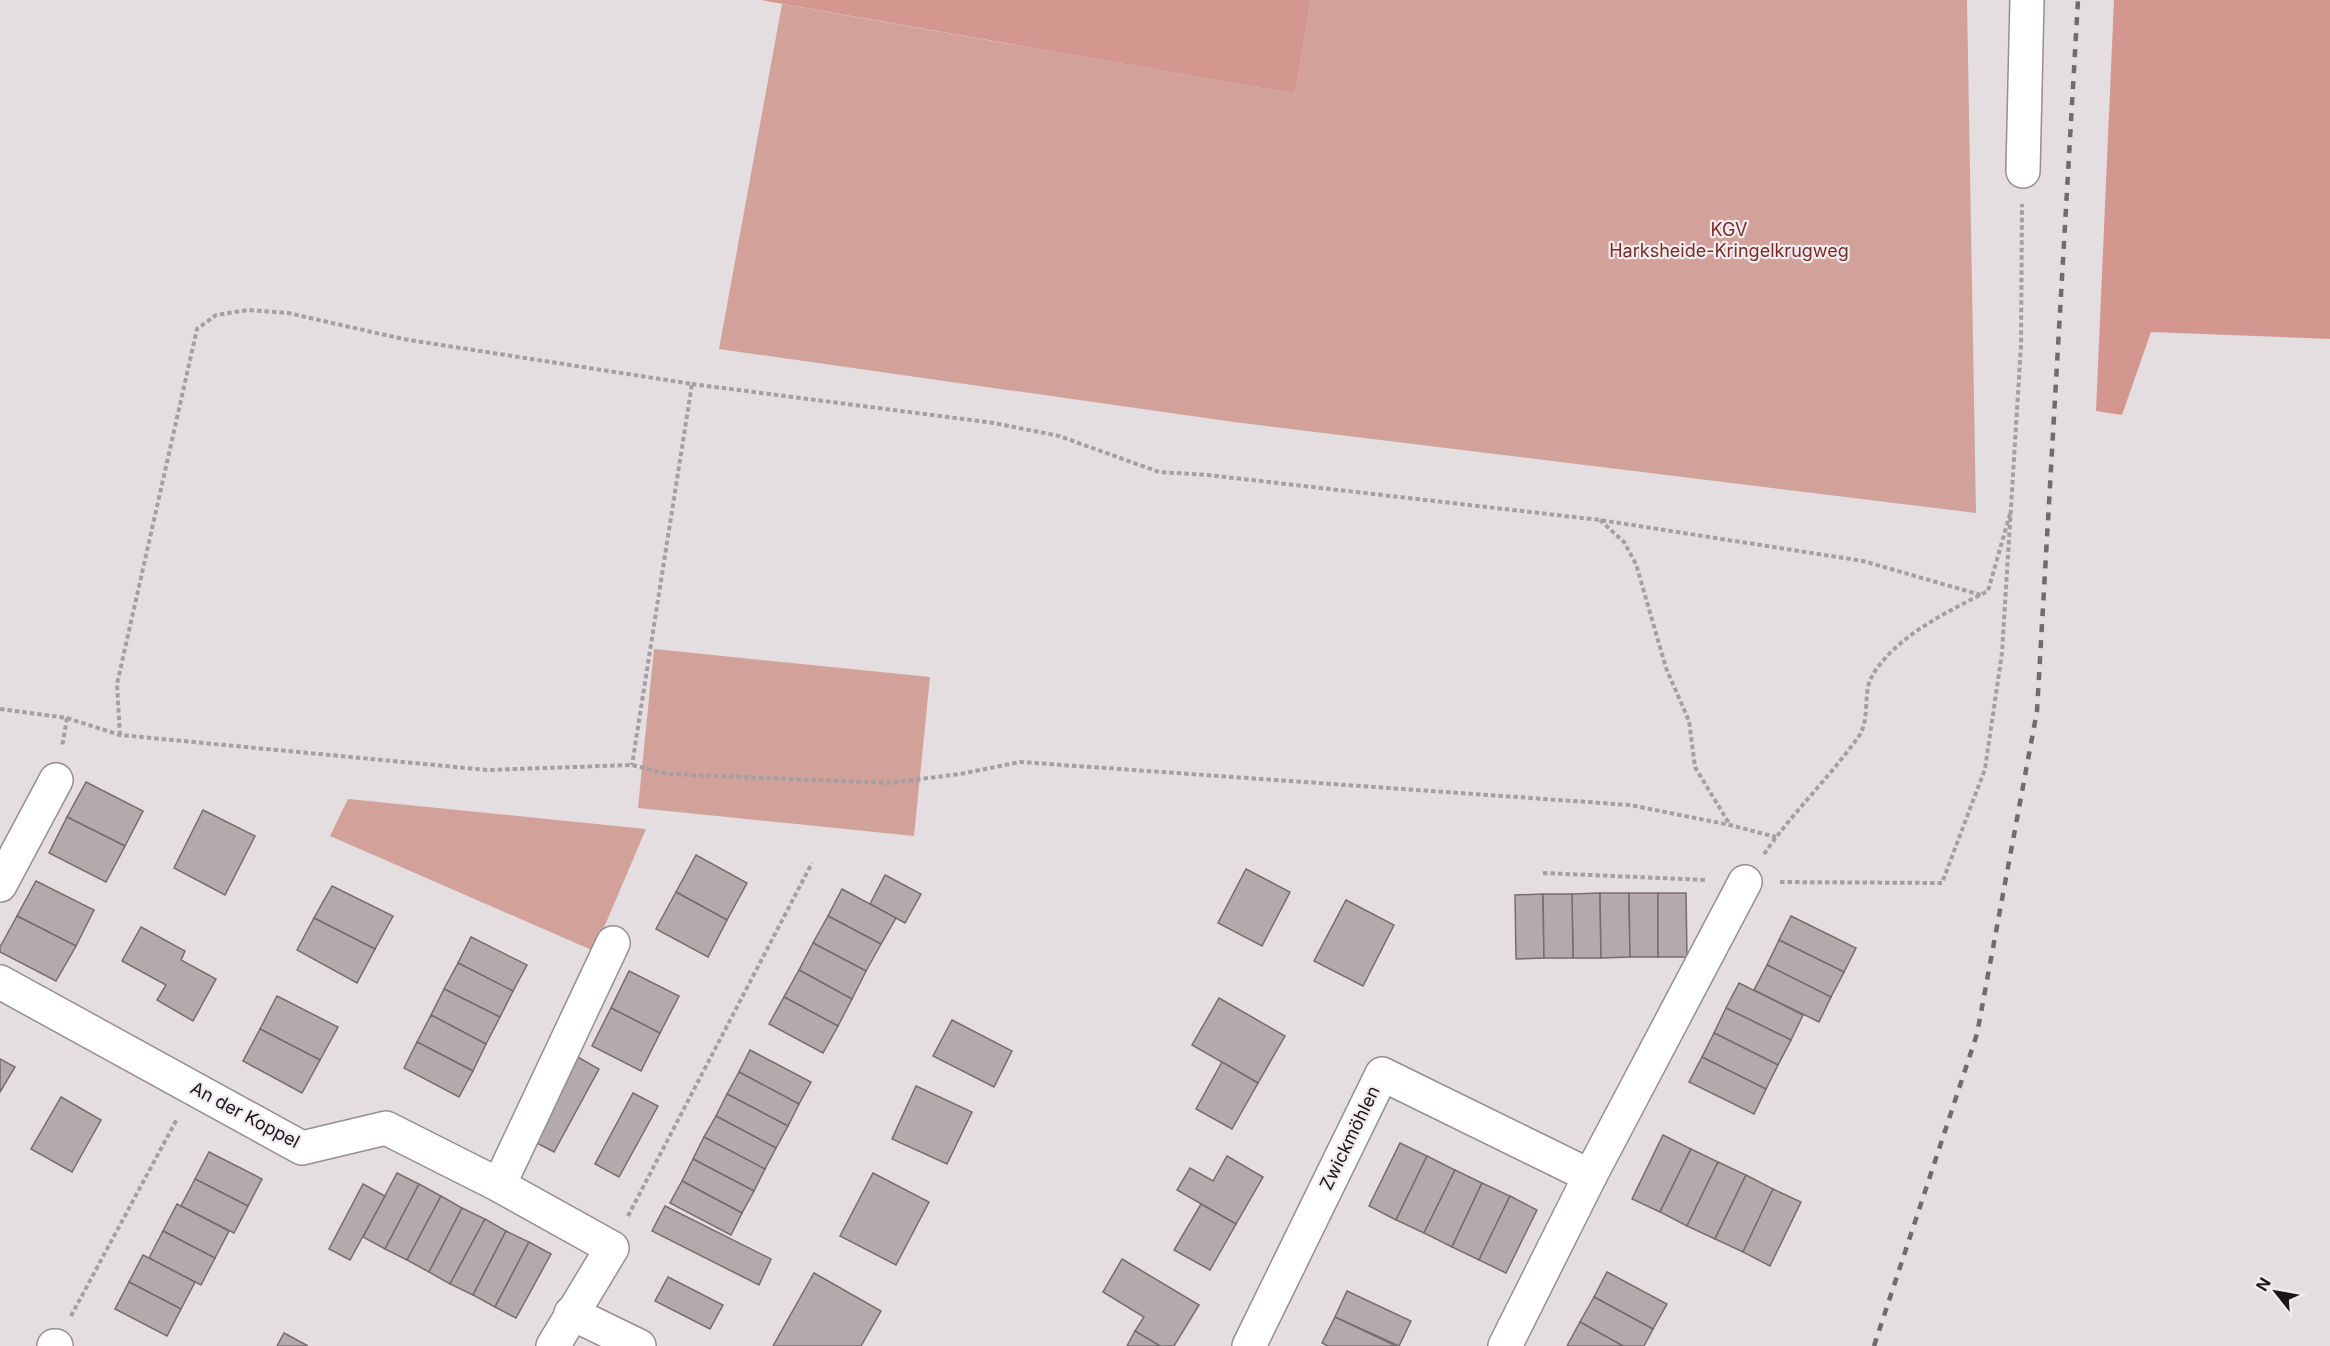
<svg xmlns="http://www.w3.org/2000/svg" width="2330" height="1346" viewBox="0 0 2330 1346" font-family="Inter,sans-serif">
	<rect width="100%" height="100%" fill="#e5dee1"/>
	<g fill="#d1a19a">
		<path d="M1311 0H1967L1976 513 1234 422 719 349 782 4 1295 94Z"/>
		<path d="M654 649 930 677 914 836 638 808Z"/>
		<path d="M348 799 646 829 594 951 330 836Z"/>
	</g>
	<g fill="#d4978f">
		<path d="M761 0H1311L1295 94Z"/>
		<path d="M2114 0H2330V339L2151 332 2122 415 2096 411Z"/>
	</g>
	<g fill="#b2aaab" stroke="#756e6f" stroke-width="1.5">
		<path d="M86 782 143 811 125 846 67 817Z"/>
		<path d="M203 810 255 836 225 895 174 868Z"/>
		<path d="M67 817 125 846 106 882 49 853Z"/>
		<path d="M696 855 747 883 727 920 676 892Z"/>
		<path d="M1246 869 1290 892 1262 946 1218 923Z"/>
		<path d="M885 875 921 894 905 923 870 904Z"/>
		<path d="M36 881 94 910 76 946 17 916Z"/>
		<path d="M332 886 393 916 375 949 314 918Z"/>
		<path d="M842 889 896 918 881 944 828 916Z"/>
		<path d="M676 892 727 920 708 957 656 929Z"/>
		<path d="M1600 893 1601 958H1573L1572 894Z"/>
		<path d="M1600 893H1629L1630 957 1601 958Z"/>
		<path d="M1629 893H1658V957H1630Z"/>
		<path d="M1658 893H1686L1687 957H1658Z"/>
		<path d="M1543 894 1544 958 1516 959 1515 895Z"/>
		<path d="M1543 894H1572L1573 958H1544Z"/>
		<path d="M1346 900 1394 925 1363 986 1314 961Z"/>
		<path d="M17 916 76 946 56 981 0 952V947Z"/>
		<path d="M828 916 881 944 866 971 813 943Z"/>
		<path d="M1791 916 1856 948 1844 972 1779 940Z"/>
		<path d="M314 918 375 949 357 983 297 950Z"/>
		<path d="M141 927 185 951 181 960 216 979 193 1021 157 1000 166 985 122 961Z"/>
		<path d="M471 937 527 965 513 991 458 963Z"/>
		<path d="M1779 940 1844 972 1831 997 1767 965Z"/>
		<path d="M813 943 866 971 852 999 799 970Z"/>
		<path d="M458 963 513 991 500 1017 444 989Z"/>
		<path d="M1767 965 1831 997 1819 1022 1754 990Z"/>
		<path d="M799 970 852 999 838 1026 784 997Z"/>
		<path d="M629 971 679 996 660 1033 611 1008Z"/>
		<path d="M1739 983 1803 1015 1791 1040 1726 1008Z"/>
		<path d="M444 989 500 1017 486 1044 431 1015Z"/>
		<path d="M277 996 338 1027 320 1060 260 1029Z"/>
		<path d="M784 997 838 1026 823 1053 769 1024Z"/>
		<path d="M1219 998 1285 1036 1258 1083 1192 1045Z"/>
		<path d="M611 1008 660 1033 641 1071 592 1046Z"/>
		<path d="M1726 1008 1791 1040 1778 1065 1714 1033Z"/>
		<path d="M431 1015 486 1044 473 1071 417 1042Z"/>
		<path d="M952 1020 1012 1051 994 1087 933 1056Z"/>
		<path d="M260 1029 320 1060 302 1093 243 1061Z"/>
		<path d="M1714 1033 1778 1065 1766 1089 1702 1057Z"/>
		<path d="M417 1042 473 1071 459 1097 404 1068Z"/>
		<path d="M750 1050 811 1082 799 1104 739 1072Z"/>
		<path d="M574 1055 599 1069 554 1152 529 1139Z"/>
		<path d="M1702 1057 1766 1089 1754 1114 1689 1082Z"/>
		<path d="M0 1059 15 1067 0 1092Z"/>
		<path d="M1222 1062 1258 1083 1232 1129 1196 1109Z"/>
		<path d="M739 1072 799 1104 788 1126 727 1094Z"/>
		<path d="M916 1086 972 1112 947 1164 892 1139Z"/>
		<path d="M633 1093 658 1106 619 1177 595 1164Z"/>
		<path d="M727 1094 788 1126 776 1148 716 1116Z"/>
		<path d="M61 1097 101 1120 72 1172 31 1149Z"/>
		<path d="M716 1116 776 1148 765 1169 704 1137Z"/>
		<path d="M1663 1135 1691 1149 1660 1212 1632 1199Z"/>
		<path d="M704 1137 765 1169 754 1191 693 1159Z"/>
		<path d="M1400 1143 1427 1156 1396 1220 1369 1206Z"/>
		<path d="M1691 1149 1718 1162 1687 1226 1660 1212Z"/>
		<path d="M209 1152 262 1179 248 1206 195 1179Z"/>
		<path d="M1227 1156 1263 1177 1236 1224 1177 1190 1190 1168 1213 1181Z"/>
		<path d="M1427 1156 1455 1170 1424 1233 1396 1220Z"/>
		<path d="M693 1159 754 1191 742 1213 682 1181Z"/>
		<path d="M1718 1162 1746 1175 1715 1239 1687 1226Z"/>
		<path d="M1455 1170 1482 1183 1452 1247 1424 1233Z"/>
		<path d="M397 1173 419 1184 385 1249 363 1237Z"/>
		<path d="M873 1173 929 1202 896 1265 840 1236Z"/>
		<path d="M1746 1175 1773 1189 1743 1252 1715 1239Z"/>
		<path d="M195 1179 248 1206 234 1233 181 1206Z"/>
		<path d="M682 1181 742 1213 731 1235 670 1203Z"/>
		<path d="M1482 1183 1510 1196 1479 1260 1452 1247Z"/>
		<path d="M363 1184 385 1196 350 1260 329 1249Z"/>
		<path d="M419 1184 441 1196 407 1260 385 1249Z"/>
		<path d="M1773 1189 1801 1202 1770 1266 1743 1252Z"/>
		<path d="M441 1196 462 1208 429 1272 407 1260Z"/>
		<path d="M1510 1196 1537 1210 1506 1273 1479 1260Z"/>
		<path d="M177 1204 229 1231 215 1258 163 1231Z"/>
		<path d="M1201 1204 1236 1224 1210 1270 1174 1250Z"/>
		<path d="M665 1206 771 1259 759 1285 652 1231Z"/>
		<path d="M462 1208 485 1219 450 1284 429 1272Z"/>
		<path d="M485 1219 506 1231 473 1295 450 1284Z"/>
		<path d="M163 1231 215 1258 201 1285 149 1258Z"/>
		<path d="M506 1231 529 1242 495 1307 473 1295Z"/>
		<path d="M529 1242 551 1254 516 1318 495 1307Z"/>
		<path d="M143 1255 195 1282 181 1309 129 1282Z"/>
		<path d="M1122 1259 1199 1305 1174 1346H1160L1135 1331 1144 1317 1103 1292Z"/>
		<path d="M1607 1272 1667 1304 1653 1329 1594 1297Z"/>
		<path d="M814 1273 881 1311 861 1346H773Z"/>
		<path d="M668 1277 723 1305 710 1329 655 1301Z"/>
		<path d="M129 1282 181 1309 167 1336 115 1309Z"/>
		<path d="M1347 1291 1411 1321 1399 1346 1335 1317Z"/>
		<path d="M1594 1297 1653 1329 1644 1346H1623L1580 1322Z"/>
		<path d="M1335 1317 1396 1346H1328L1322 1343Z"/>
		<path d="M1580 1322 1623 1346H1567Z"/>
		<path d="M1135 1331 1160 1346H1127Z"/>
		<path d="M284 1333 308 1346H277Z"/>
	</g>
	<g fill="none" stroke-linecap="round" stroke-linejoin="round">
		<defs>
			<g id="minor">
				<path d="M2023 171 2027 0"/>
				<path d="M0 885 56 780"/>
				<path d="M0 982 302 1148 386 1128 499 1185 612 1248 553 1346"/>
				<path d="M499 1185 613 943"/>
				<path d="M571 1313 639 1346"/>
				<path d="M54 1346H56"/>
				<path d="M1249 1346 1382 1074 1590 1176"/>
				<path d="M1505 1346 1590 1176 1745 882"/>
			</g>
		</defs>
		<use href="#minor" stroke="#958e92" stroke-width="36"/>
		<g stroke="#a49fa1" stroke-width="4" stroke-dasharray="4.5 3" stroke-linecap="butt">
			<path d="M692 384 994 423 1059 436 1159 472 1208 475 1600 520 1863 561 1981 595"/>
			<path d="M1600 520 1624 542 1636 564 1666 668 1689 721 1695 767 1730 825"/>
			<path d="M0 709 67 718 62 747"/>
			<path d="M67 718 120 735 487 770 632 765 668 774 889 783 960 774 1020 762 1630 805 1730 825 1776 837"/>
			<path d="M120 735 117 684 197 329 216 315 248 310 288 313 403 339 692 384 632 765"/>
			<path d="M1764 854C1793 812 1830 777 1859 736 1870 720 1863 694 1871 678 1893 637 1949 611 1988 591L2010 514"/>
			<path d="M1543 873 1707 880"/>
			<path d="M1780 882 1942 883 1985 769 2002 653 2021 345 2022 204"/>
			<path d="M628 1216 812 863"/>
			<path d="M71 1316 177 1119"/>
		</g>
		<use href="#minor" stroke="#fff" stroke-width="33"/>
		<path stroke="#706b6d" stroke-width="4.5" stroke-dasharray="8 8" stroke-linecap="butt" d="M1874 1346 1977 1034 2037 711 2078 0"/>
	</g>
	<g text-anchor="middle" stroke-width="4.5" stroke-linejoin="round" paint-order="stroke">
		<g font-size="18" fill="#772d26" stroke="#f2ebef">
			<text x="1729" y="236">KGV<tspan x="1729" dy="21">Harksheide-Kringelkrugweg</tspan></text>
		</g>
		<g font-size="18" fill="#191718" stroke="#f2ebef">
			<text transform="translate(245 1115) rotate(28)" y="6">An der Koppel</text>
			<text transform="translate(1350 1138) rotate(-64)" y="6">Zwickmöhlen</text>
		</g>
	</g>
	<g transform="translate(2276 1292) rotate(301)" stroke="#f2ebef" stroke-width="4.5" paint-order="stroke">
	<path d="M0-4.5L10 22L0 15L-10 22Z" fill="#191718"/>
	<text y="-9" font-size="16" font-weight="bold" text-anchor="middle" fill="#191718">N</text>
	</g>
</svg>
